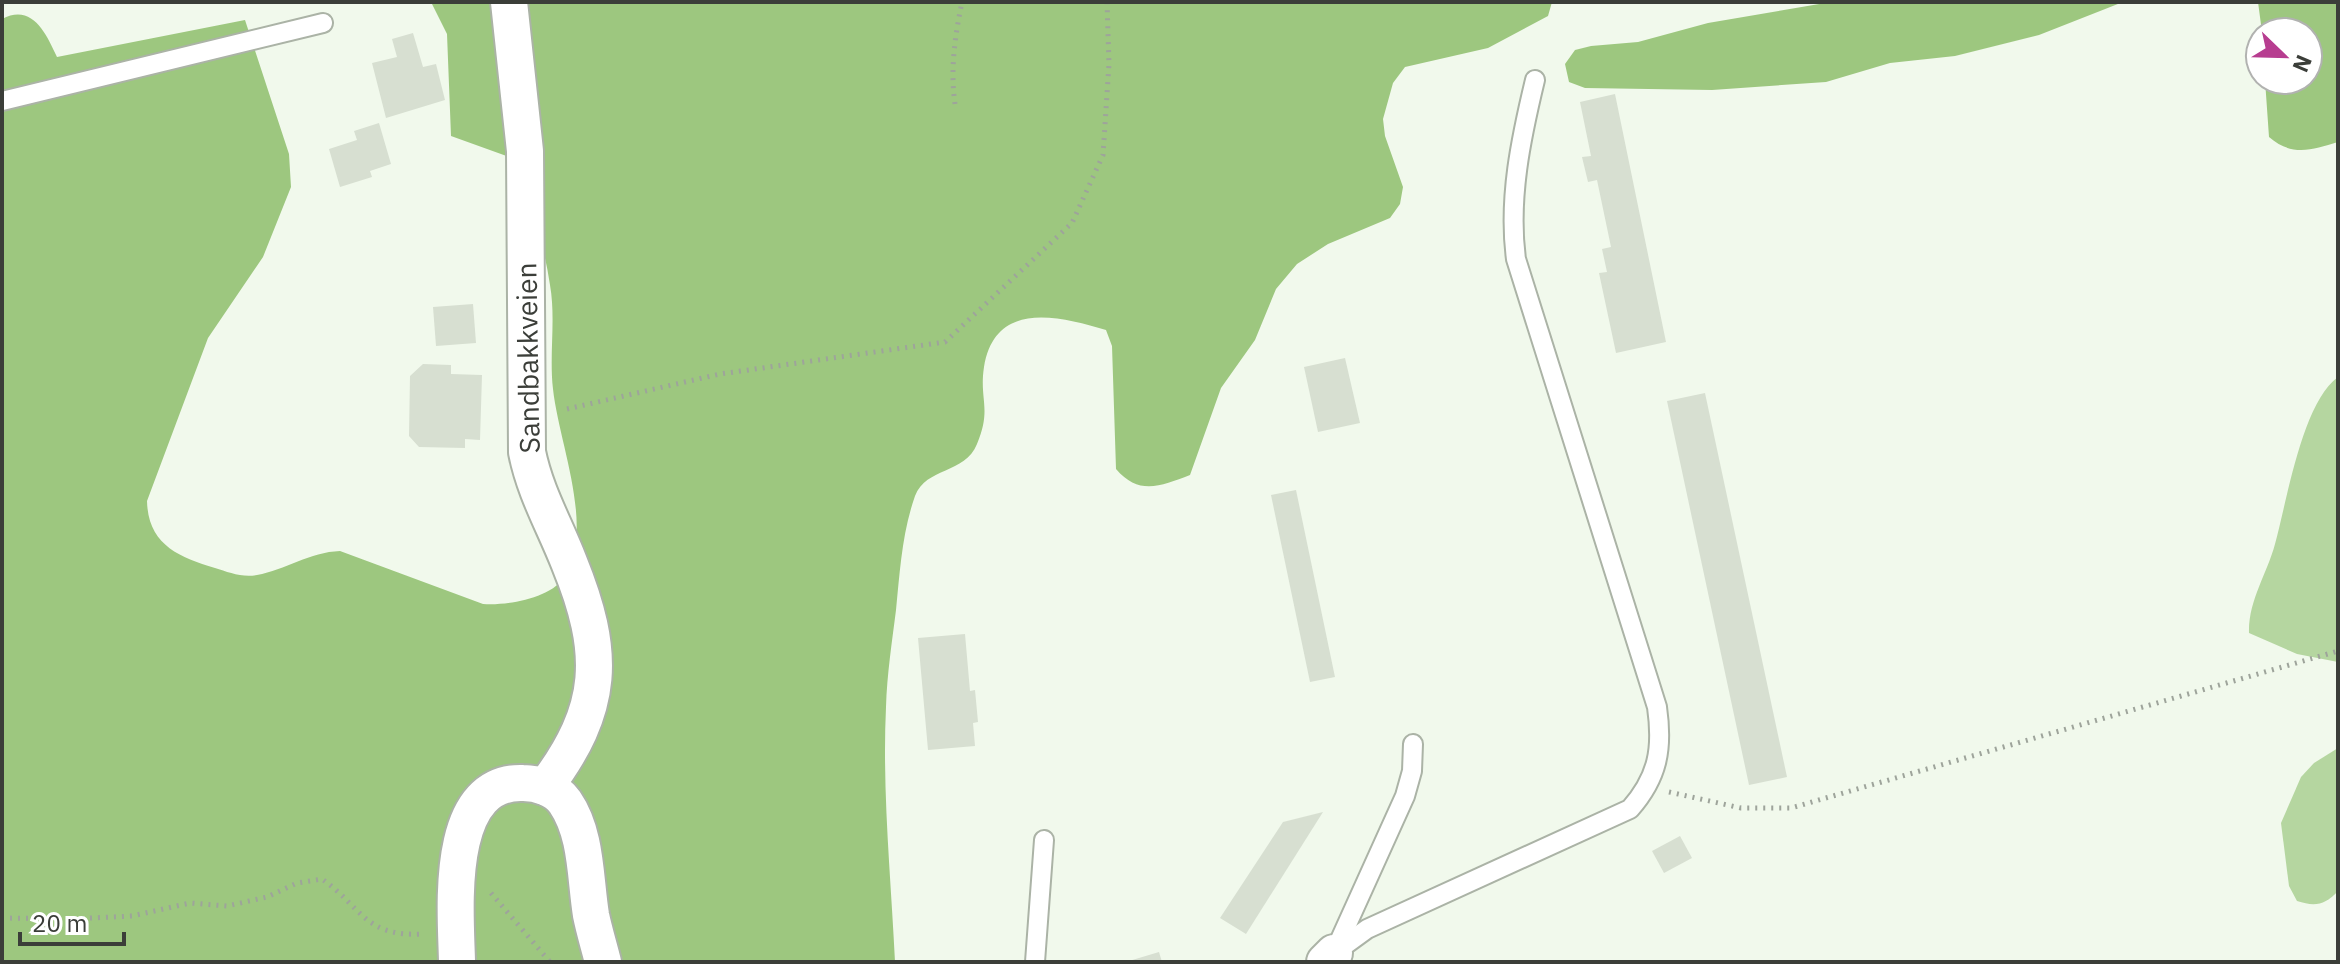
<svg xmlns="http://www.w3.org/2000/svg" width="2340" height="964" viewBox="0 0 2340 964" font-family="'IBM Plex Sans',sans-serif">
	<rect width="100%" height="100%" fill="#f1f9ec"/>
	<g fill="#b5d6a0">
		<path d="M2338 377V662L2297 654 2249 633C2248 601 2267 574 2275 544 2287 501 2302 403 2338 377Z"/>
		<path d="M2338 748V891C2325 905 2315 907 2297 901L2289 886 2281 823 2301 777 2314 763Z"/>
	</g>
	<g fill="#9dc77f">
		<path d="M431 2H1552L1548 16 1488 48 1405 67 1393 83 1383 119 1385 136 1403 187 1400 204 1390 218 1328 244 1297 264 1276 289 1255 340 1221 388 1190 475C1161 486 1139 496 1116 469L1112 346 1106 330C1058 316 995 300 984 367 979 400 992 408 977 444 965 474 926 467 915 496 902 533 900 571 896 610 892 642 887 674 886 707 882 791 891 878 895 962H2V19C32 3 46 33 57 57L245 20 289 154 291 187 263 257 208 338 147 501C148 544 178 557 215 568 228 572 242 578 257 575 285 570 310 552 340 551L483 604C507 606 553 598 566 575 594 524 559 444 553 389 549 355 556 319 550 285 544 243 529 201 518 160L451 136 447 34Z"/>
		<path d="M1831 2H2123L2039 35 1955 56 1890 63 1826 82 1712 90 1585 88 1569 82 1565 64 1575 50 1591 46 1638 42 1708 23Z"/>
		<path d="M2258 2H2338V142C2312 150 2292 157 2269 137L2265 80H2308V32H2262Z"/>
	</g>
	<g fill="#d7dfd1">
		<path d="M413 33 423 67 436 64 445 100 386 118 372 63 397 57 392 39Z"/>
		<path d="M1615 94 1666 342 1616 353 1599 273 1607 272 1602 249 1611 247 1597 180 1588 182 1582 157 1591 156 1580 102Z"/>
		<path d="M379 123 391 164 370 171 372 177 340 187 329 149 357 140 354 131Z"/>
		<path d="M473 304 476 343 436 346 433 307Z"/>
		<path d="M1345 358 1360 423 1318 432 1304 367Z"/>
		<path d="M423 364 451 365V374L482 375 480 440 465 439V448L419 447 409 436 410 376Z"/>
		<path d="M1705 393 1787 777 1749 785 1667 401Z"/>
		<path d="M1296 490 1335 677 1310 682 1271 495Z"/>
		<path d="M965 634 970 691 975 690 978 722 973 723 975 746 928 750 918 638Z"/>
		<path d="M1323 812 1246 934 1220 918 1283 822Z"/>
		<path d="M1680 836 1692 858 1664 873 1652 851Z"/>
		<path d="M1159 952 1162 962H1129V961Z"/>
	</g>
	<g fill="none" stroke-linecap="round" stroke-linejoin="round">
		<defs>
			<g id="lane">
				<path d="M2 101 323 23"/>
				<path d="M1334 953 1367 929 1630 809C1658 777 1663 749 1657 707L1516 259C1508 199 1521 138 1535 80"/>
				<path d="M1334 953 1405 796 1412 771 1413 744"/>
				<path d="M1035 962 1044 840"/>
			</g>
			<g id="street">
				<path d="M509 2 525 151 527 452C535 492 554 524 569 562 606 653 605 708 545 787"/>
				<path d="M457 962C456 912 443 780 523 783 538 783 556 789 565 802 587 834 585 878 591 915 594 930 599 946 603 962"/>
				<path d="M1325 962 1334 953"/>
			</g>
		</defs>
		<use href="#lane" stroke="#abb3a6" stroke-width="22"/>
		<use href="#street" stroke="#abb3a6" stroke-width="40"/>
		<g stroke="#9ea49b" stroke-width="5" stroke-dasharray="2 6" stroke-linecap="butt">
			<path d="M955 104C950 69 955 36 962 2"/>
			<path d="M567 409 720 374 945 342 1072 223 1103 155 1109 64 1107 2"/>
			<path d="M1669 792 1741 808H1791L2338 651"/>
			<path d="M491 893 550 962"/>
			<path d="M2 918 72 919 132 916 190 903 227 906 267 897 297 883 322 879C362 907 364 937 422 934"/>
		</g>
		<use href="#lane" stroke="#fff" stroke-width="18"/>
		<use href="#street" stroke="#fff" stroke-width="36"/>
	</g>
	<g text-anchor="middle" stroke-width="6" stroke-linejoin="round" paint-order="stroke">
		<g font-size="28" fill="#3b3e39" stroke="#fff">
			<text transform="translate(528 358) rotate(-91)" y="10">Sandbakkveien</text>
		</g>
	</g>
	<rect width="2340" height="964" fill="none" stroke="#3b3e39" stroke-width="8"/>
	<g transform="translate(2284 56) rotate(113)"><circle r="38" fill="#ffffff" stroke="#b1b2b0" stroke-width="2"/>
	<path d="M0-6L14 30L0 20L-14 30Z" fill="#b73d90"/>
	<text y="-12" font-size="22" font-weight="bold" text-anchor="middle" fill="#3b3e39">N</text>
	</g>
	<path d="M20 932v12h104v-12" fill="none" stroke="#3b3e39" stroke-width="4"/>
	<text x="32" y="932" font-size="24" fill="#3b3e39" stroke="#ffffff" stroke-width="6" paint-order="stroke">20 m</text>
</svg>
